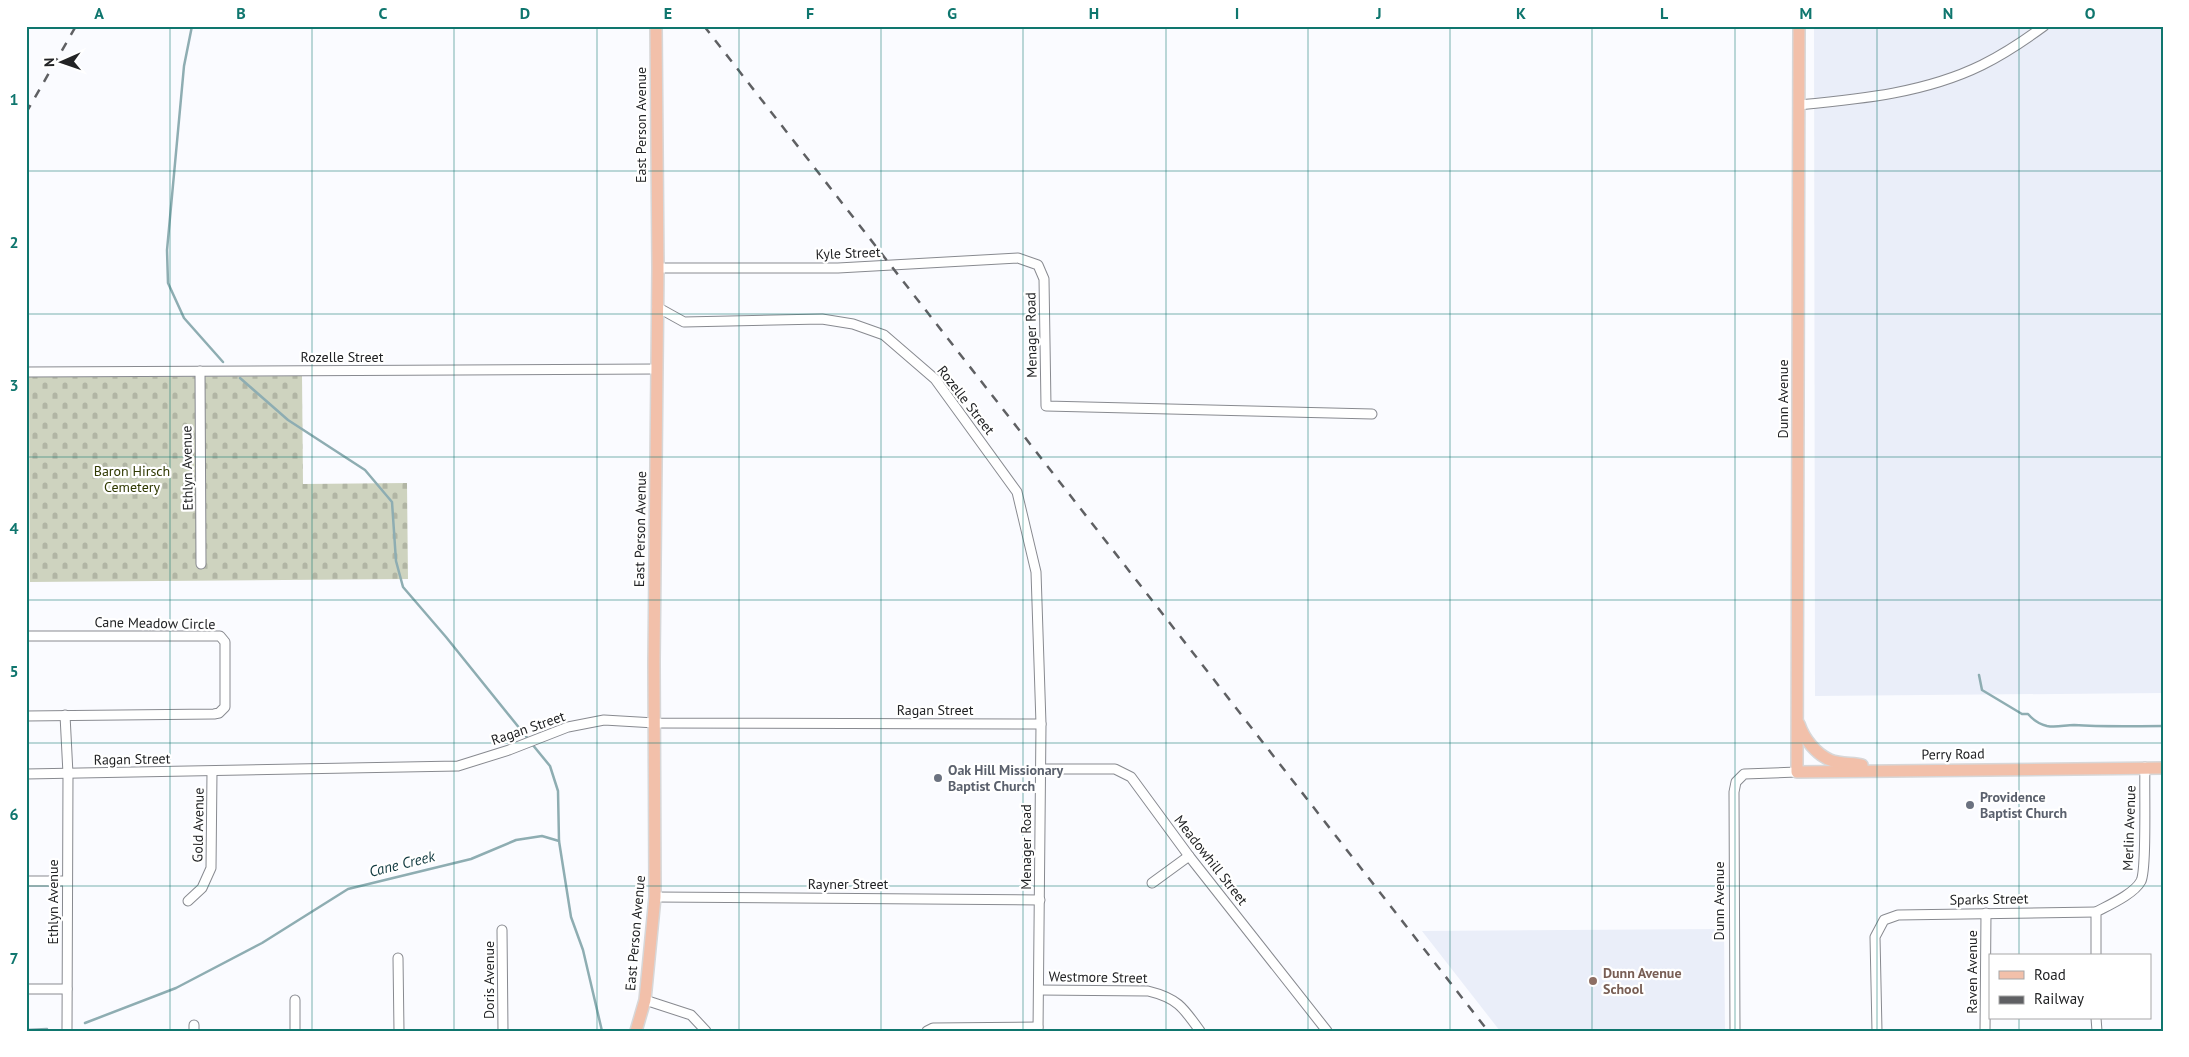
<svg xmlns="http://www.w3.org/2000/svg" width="2189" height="1057" viewBox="0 0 2189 1057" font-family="'PT Sans',sans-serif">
	<defs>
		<pattern id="cemetery-stones" width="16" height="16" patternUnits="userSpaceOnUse" patternTransform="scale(1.25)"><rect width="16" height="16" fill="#ced3bf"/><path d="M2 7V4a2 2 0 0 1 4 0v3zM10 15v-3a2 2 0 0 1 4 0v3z" fill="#b1b5a4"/></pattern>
	</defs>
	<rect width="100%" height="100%" fill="#fafbff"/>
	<g fill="#eaeef9">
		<path d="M1814 26H2163V693L1815 696Z"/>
		<path d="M1724 929 1725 1031H1500L1422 931Z"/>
	</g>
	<path fill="url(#cemetery-stones)" d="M302 376 303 484 407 483 408 579 30 582 29 377Z"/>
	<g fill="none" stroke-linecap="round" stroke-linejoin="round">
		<g stroke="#8eadb2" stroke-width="2.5">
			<path d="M192 26 184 66 167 250 168 283 184 318 223 362"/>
			<path d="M240 378 288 420 365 470 392 502 396 561 403 587 446 637 529 740"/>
			<path d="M1979 675 1982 690 2022 714H2028C2034 721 2039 724 2047 726 2056 728 2065 725 2074 725 2104 727 2133 726 2163 726"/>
			<path d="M532 744 550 766 558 791 559 841"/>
			<path d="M85 1023 176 988 262 943 348 889 471 859 516 840 542 836 559 841 571 917 583 950 602 1031"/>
			<path d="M26 1030 47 1029"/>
		</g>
		<defs>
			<g id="minor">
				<path d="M1799 105C1861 99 1925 93 1982 65 2004 54 2025 40 2044 26"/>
				<path d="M658 268H838L1018 258 1038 265 1044 279 1046 406 1372 414"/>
				<path d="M657 307 684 322 822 319 853 324 884 335 935 379 1017 492 1036 572 1041 724 1038 1031"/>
				<path d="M200 371 201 564"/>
				<path d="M26 372 657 369"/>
				<path d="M26 636H220L225 642V707L219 713 214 714 26 716"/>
				<path d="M65 715 68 774 67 1031"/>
				<path d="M1040 769H1115L1131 777 1189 856 1327 1031"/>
				<path d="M26 774 458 766 509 750 568 727 604 720 655 723 1041 724"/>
				<path d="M26 881H66"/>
				<path d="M1152 883 1189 856"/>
				<path d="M655 897 1040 900"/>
				<path d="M188 901 202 888 211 868 212 772"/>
				<path d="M502 930 503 1031"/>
				<path d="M2096 956V912C2109 905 2134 894 2141 881 2147 869 2144 786 2145 767"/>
				<path d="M398 958 399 1031"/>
				<path d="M26 989H67"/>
				<path d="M1039 990 1148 991C1177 998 1183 1007 1200 1031"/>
				<path d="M645 1000 691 1015 706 1031"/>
				<path d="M2096 1018 2097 1031"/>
				<path d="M194 1031V1025"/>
				<path d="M295 1031V1000"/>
				<path d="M927 1031 933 1028 1038 1027"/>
				<path d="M1735 1031 1734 792 1736 782 1744 774 1797 772"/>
				<path d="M1877 1031 1875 937 1884 920 1898 915 2096 912"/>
				<path d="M1985 1031 1986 913"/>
			</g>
			<g id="major">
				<path d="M1799 26 1797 772 2163 768"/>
				<path d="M1799 724C1804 739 1816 754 1830 760 1839 764 1853 763 1862 765"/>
				<path d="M636 1031 645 1000 655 897 654 662 658 268 656 26"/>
			</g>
		</defs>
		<use href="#minor" stroke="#888a90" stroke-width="11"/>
		<use href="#major" stroke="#d7d7d8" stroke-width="14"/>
		<use href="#minor" stroke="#fff" stroke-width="9"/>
		<use href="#major" stroke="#f2c0aa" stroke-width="11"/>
		<g stroke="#5f6063" stroke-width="2.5" stroke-dasharray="9 9" stroke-linecap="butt">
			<path d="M704 26 1488 1031"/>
			<path d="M26 113 76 26"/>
		</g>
	</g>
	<path fill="none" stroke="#0f766e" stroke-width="1" stroke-opacity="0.55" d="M170 26V1031M312 26V1031M454 26V1031M597 26V1031M739 26V1031M881 26V1031M1023 26V1031M1166 26V1031M1308 26V1031M1450 26V1031M1592 26V1031M1735 26V1031M1877 26V1031M2019 26V956M26 171H2163M26 314H2163M26 457H2163M26 600H2163M26 743H2163M26 886H2163M2019 1018V1031"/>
	<g fill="#6b7280" stroke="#fff" stroke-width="2">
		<circle cx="938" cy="778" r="5"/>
		<circle cx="1970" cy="805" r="5"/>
	</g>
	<circle fill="#8d6e63" stroke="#fff" stroke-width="2" cx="1593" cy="981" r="5"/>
	<g text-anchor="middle" stroke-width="4.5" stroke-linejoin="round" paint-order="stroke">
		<g font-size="14" fill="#222325" stroke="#fff">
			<text transform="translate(641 125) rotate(-90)" y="5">East Person Avenue</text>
			<text transform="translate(848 253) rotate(-2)" y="5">Kyle Street</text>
			<text transform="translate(1031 335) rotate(-91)" y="5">Menager Road</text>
			<text x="342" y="362">Rozelle Street</text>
			<text transform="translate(1783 399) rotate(-90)" y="5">Dunn Avenue</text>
			<text transform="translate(966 400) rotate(52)" y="5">Rozelle Street</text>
			<text transform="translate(187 468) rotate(-91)" y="5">Ethlyn Avenue</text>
			<text transform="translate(640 529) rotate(-89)" y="5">East Person Avenue</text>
			<text transform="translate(155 623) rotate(1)" y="5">Cane Meadow Circle</text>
			<text x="935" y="715">Ragan Street</text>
			<text transform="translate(528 728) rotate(-19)" y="5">Ragan Street</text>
			<text transform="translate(1953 754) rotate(-1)" y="5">Perry Road</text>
			<text transform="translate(132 759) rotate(-1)" y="5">Ragan Street</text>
			<text transform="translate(198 825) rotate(-89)" y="5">Gold Avenue</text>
			<text transform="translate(2129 828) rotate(-88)" y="5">Merlin Avenue</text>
			<text transform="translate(1026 847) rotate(-90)" y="5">Menager Road</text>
			<text transform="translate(1211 860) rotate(52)" y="5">Meadowhill Street</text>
			<text x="848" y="889">Rayner Street</text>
			<text transform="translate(1989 899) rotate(-1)" y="5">Sparks Street</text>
			<text transform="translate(1719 901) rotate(-90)" y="5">Dunn Avenue</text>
			<text transform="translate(53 902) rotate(-90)" y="5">Ethlyn Avenue</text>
			<text transform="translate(635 933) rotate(-85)" y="5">East Person Avenue</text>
			<text transform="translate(1972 972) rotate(-90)" y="5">Raven Avenue</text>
			<text transform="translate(1098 977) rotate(1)" y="5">Westmore Street</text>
			<text transform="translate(489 980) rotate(-90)" y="5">Doris Avenue</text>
		</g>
		<g font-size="14" fill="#313a03" stroke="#fff">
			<text x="132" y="476">Baron Hirsch<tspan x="132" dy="16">Cemetery</tspan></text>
		</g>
		<g font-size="14" font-weight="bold" fill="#5b616d" stroke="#fff" text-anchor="start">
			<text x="948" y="775">Oak Hill Missionary<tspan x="948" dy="16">Baptist Church</tspan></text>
			<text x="1980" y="802">Providence<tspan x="1980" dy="16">Baptist Church</tspan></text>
		</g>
		<g font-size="14" font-weight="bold" fill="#785e54" stroke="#fff" text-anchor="start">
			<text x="1603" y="978">Dunn Avenue<tspan x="1603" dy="16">School</tspan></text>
		</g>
		<g font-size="15" font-style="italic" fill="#0f383e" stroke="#fff">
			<text transform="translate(402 864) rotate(-14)" y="5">Cane Creek</text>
		</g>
	</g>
	<rect width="2189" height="1057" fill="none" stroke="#ffffff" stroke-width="55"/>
	<rect x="1989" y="954" width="162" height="65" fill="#ffffff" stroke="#a7a7a8"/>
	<rect x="1999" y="971" width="25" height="8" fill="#f2c0aa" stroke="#a7a7a8"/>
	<text x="2034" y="980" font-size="15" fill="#222325">Road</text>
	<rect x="1999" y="996" width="25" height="8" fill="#5f6063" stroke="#a7a7a8"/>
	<text x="2034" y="1004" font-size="15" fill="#222325">Railway</text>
	<g transform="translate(62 62) rotate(268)" stroke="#ffffff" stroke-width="4" paint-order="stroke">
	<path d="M0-4L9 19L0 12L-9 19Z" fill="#222325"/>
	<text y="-8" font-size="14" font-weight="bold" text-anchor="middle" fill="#222325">N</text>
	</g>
	<rect x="28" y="28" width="2134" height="1002" fill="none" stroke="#0f766e" stroke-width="2"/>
	<g font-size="16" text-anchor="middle" font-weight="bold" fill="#0f766e">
		<text x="99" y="19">A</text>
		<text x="241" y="19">B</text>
		<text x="383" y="19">C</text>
		<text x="525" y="19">D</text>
		<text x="668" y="19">E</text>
		<text x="810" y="19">F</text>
		<text x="952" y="19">G</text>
		<text x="1094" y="19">H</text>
		<text x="1237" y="19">I</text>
		<text x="1379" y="19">J</text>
		<text x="1521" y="19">K</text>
		<text x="1664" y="19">L</text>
		<text x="1806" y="19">M</text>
		<text x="1948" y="19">N</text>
		<text x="2090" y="19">O</text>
		<text x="14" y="105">1</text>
		<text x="14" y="248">2</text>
		<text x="14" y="391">3</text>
		<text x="14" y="534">4</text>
		<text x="14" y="677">5</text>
		<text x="14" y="820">6</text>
		<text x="14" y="964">7</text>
	</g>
</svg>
